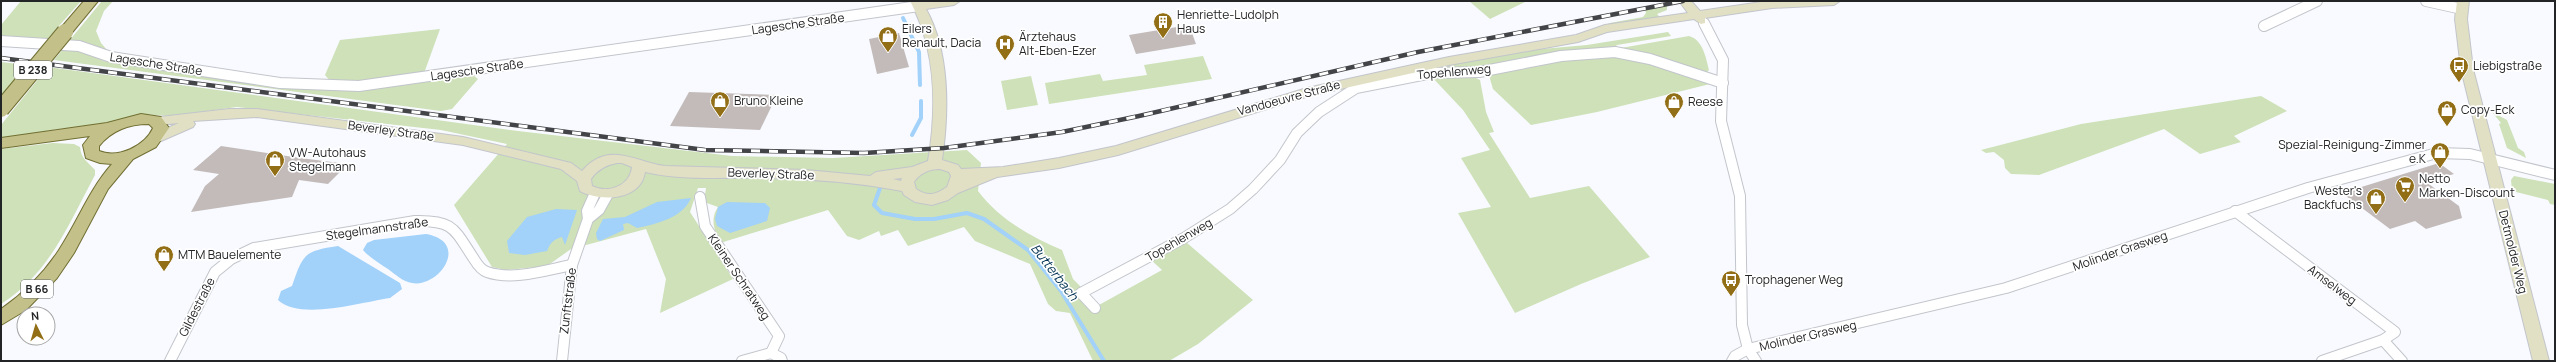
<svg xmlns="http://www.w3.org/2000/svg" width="2556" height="362" viewBox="0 0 2556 362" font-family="Manrope,sans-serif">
	<rect width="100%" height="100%" fill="#f8faff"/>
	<g fill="#cee1b8">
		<path d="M21 1H81L43 44 1 40V25Z"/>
		<path d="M102 1H113L104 11 96 31 101 43 107 50 83 42 69 41Z"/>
		<path d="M1469 1H1527L1490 19Z"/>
		<path d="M1667 5V10L1657 14 1660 17 1597 28 1610 23 1643 17 1646 13 1645 10Z"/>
		<path d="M440 29 423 76 381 83 331 82 325 75 340 40Z"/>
		<path d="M1668 32 1671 36 1617 45 1614 48 1479 68 1422 70 1530 50 1587 45Z"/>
		<path d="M1689 36C1703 40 1706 58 1709 70L1707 72 1620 50 1621 48Z"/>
		<path d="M64 48 85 52 104 61 276 85 432 80 473 75 478 79 452 109 441 111 54 60Z"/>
		<path d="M1203 56 1212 79 1049 104 1045 83 1100 74 1103 81 1147 75 1144 65Z"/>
		<path d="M1612 56 1639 59 1710 84 1597 112 1531 125 1493 89 1490 79 1491 73 1543 62Z"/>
		<path d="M1 62 27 65 1 96Z"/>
		<path d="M48 67 518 131 732 156 833 158 967 150 981 163 978 191C1000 220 1030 236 1062 250L1073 279 1099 305 1162 270 1151 260 1186 242 1253 300 1198 344 1169 361H1093L1070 313 1056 311 1048 304 1030 264 975 241 964 227 908 246 898 230 881 236 879 231 859 240 847 236 828 210 720 243C714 230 710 219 718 207L704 202 706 188H698L690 212 733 279 660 313 666 279 646 229 571 249 547 266 506 270 492 267 454 205 507 144 441 130 237 107 169 116 141 114 95 126 58 129 1 139V125Z"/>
		<path d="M1430 75 1472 76 1480 80 1486 112 1494 132 1489 133 1530 198 1589 186 1650 257 1581 284 1515 313 1458 213 1491 207 1461 158 1490 150 1463 110Z"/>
		<path d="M1031 76 1038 105 1007 110 1001 81Z"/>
		<path d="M2261 96 2287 111 2234 136 2241 142 2200 154 2164 129 2039 175 2011 174 2005 168 2004 160 1994 152 1986 153 1981 150 2081 124Z"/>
		<path d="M2492 112 2507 120 2518 148 2524 152 2526 158 2507 148 2499 124 2501 123Z"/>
		<path d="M53 143 74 144 80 147C81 159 88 162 95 170V175C68 225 50 273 1 304V149Z"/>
		<path d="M2514 176 2555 184V205L2550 204 2548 200 2512 191 2511 180Z"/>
	</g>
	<g fill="#a2d1fa">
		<path d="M691 198C683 218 656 224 637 228L628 223 623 224 624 230 600 241 597 239 596 233 603 219 625 217 657 202Z"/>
		<path d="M727 202 765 203 770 208 767 221 730 233 717 226 715 219 718 207Z"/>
		<path d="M556 209 577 210 565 245 562 237C554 239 550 243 547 251L525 255 509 253 507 241 527 217Z"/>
		<path d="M426 234C471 242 439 288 412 283 403 282 395 274 388 269 379 263 370 258 363 250L367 243 374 240Z"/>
		<path d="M338 246 400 283 402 289 390 298C362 302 300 321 278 300L281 291 292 286C303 254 304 251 338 246Z"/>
	</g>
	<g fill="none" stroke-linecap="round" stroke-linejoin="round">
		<g stroke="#a2d1fa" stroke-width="4">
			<path d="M903 18 919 52 920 85"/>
			<path d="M912 135 921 118V101"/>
			<path d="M880 188 874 205 882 213 915 219H934L967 213 984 219 1028 250 1061 291 1104 361"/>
		</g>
	</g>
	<g fill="#c2bbb9">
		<path d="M1189 25 1196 44 1136 54 1129 35Z"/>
		<path d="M899 33 909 67 877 74 869 39Z"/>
		<path d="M689 92 777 95 760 130 670 126Z"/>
		<path d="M221 146 300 158 348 164 328 184 299 180 292 197 191 212 205 186 219 174 193 170Z"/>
		<path d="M2439 163 2454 174 2426 182 2459 206 2462 218 2426 229 2415 221 2390 229 2342 193Z"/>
	</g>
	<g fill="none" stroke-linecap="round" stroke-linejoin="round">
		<defs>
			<g id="street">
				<path d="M2426 1 2462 9"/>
				<path d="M1704 23 1723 60 1721 121 1740 196 1742 325 1748 349 1756 361"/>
				<path d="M2264 26 2317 1"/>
				<path d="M1 41 79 46 111 57 280 83 359 86 919 6"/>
				<path d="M700 197 705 226 779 336 771 353"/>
				<path d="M2235 211 2395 332 2383 340 2322 361"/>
				<path d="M588 219 587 211 595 193"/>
				<path d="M1095 308 1081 293 1184 238 1230 209 1253 189 1280 160 1297 133 1319 112 1356 88 1432 73 1479 72 1561 56 1615 52 1650 59 1723 83"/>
				<path d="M2383 340 2402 361"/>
				<path d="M170 361 215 272 231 259 254 248 415 221C454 220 454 229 474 259 477 264 481 270 487 272 513 281 546 270 572 265"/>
				<path d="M562 361 572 265 588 219 599 210 608 194"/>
				<path d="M742 361 771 353 781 358 782 361"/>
				<path d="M1732 361 1735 356 1748 349 2006 288 2308 188 2437 153 2470 154 2555 175"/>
			</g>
			<g id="secondary">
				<path d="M910 1H960L954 5 926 9C950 52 949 112 942 160L958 165 961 169 1003 167 1059 158 1116 146 1307 88 1449 57 1576 35 1605 25 1688 13 1679 1H1691L1700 11 1768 1H1840L1834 5 1772 8 1705 18V23L1701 24 1694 19 1607 32 1578 42 1449 65 1309 96 1118 155 1059 168 997 177 958 193 948 200 932 205 915 202 904 195 902 191C856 182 811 179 765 178 725 177 684 181 645 172 641 201 600 202 580 191L577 181 561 169 463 145 257 117 193 121 195 124 193 127 161 141 156 142 149 138 151 135 179 123 156 125 149 121 151 118 229 109H257L463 137 571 163 582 171C609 140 635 162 665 166L806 170 870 176 876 172 912 167 928 161C937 108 936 49 910 1ZM617 163H622L632 167C630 186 608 194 592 186L591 179C597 170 606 165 617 163ZM940 169 949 172 951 176 947 187C935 195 928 197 916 189L914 182C920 173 929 169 940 169ZM902 178 901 181 893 179Z"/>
				<path d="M2457 1H2469L2467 19 2473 69 2549 361H2533L2461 69 2455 19Z"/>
			</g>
			<g id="primary">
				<path d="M84 1H98L70 35H60L58 32 60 29Z"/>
				<path d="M141 114 161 117 169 128 156 147 133 159 108 189 74 253 57 278 26 310 1 325V309C23 294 44 273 59 250 78 221 89 190 112 164L100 163 86 158 83 145 90 136 1 148V138L107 123ZM149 124 153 128C145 146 118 159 99 151V146C112 130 129 124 149 124Z"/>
			</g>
		</defs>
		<use href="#street" stroke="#c2c5cb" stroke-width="12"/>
		<use href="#secondary" stroke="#c2c5cb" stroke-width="2"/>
		<use href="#primary" stroke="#716f33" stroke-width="2"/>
		<use href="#street" stroke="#fff" stroke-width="10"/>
		<use href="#secondary" fill="#e1e0c4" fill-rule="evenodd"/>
		<use href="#primary" fill="#c3c189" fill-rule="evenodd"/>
		<defs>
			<path id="rail" d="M1 58 705 150 864 153 944 148 1062 132 1139 116 1418 52 1683 1"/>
		</defs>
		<use href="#rail" stroke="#434447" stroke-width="4.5"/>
		<use href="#rail" stroke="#fff" stroke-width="3" stroke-dasharray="9" stroke-linecap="butt"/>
		<defs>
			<path id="primary-bridge" d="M1 109 65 32"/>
		</defs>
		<use href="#primary-bridge" stroke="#716f33" stroke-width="18" stroke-linecap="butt"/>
		<use href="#primary-bridge" stroke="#c3c189" stroke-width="16"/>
	</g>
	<defs>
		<symbol id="building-pin" viewBox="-11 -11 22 30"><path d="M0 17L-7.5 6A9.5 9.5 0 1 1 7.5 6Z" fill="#926f16" stroke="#fff"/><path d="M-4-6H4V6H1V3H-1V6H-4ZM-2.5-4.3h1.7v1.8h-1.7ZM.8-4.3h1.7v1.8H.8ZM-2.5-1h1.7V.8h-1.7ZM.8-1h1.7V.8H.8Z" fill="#fff"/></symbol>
		<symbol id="shop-pin" viewBox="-11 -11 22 30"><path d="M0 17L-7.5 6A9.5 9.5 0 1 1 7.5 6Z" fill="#926f16" stroke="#fff"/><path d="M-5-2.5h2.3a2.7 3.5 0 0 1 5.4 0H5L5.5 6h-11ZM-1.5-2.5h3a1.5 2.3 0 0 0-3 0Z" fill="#fff"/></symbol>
		<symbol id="hospital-pin" viewBox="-11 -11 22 30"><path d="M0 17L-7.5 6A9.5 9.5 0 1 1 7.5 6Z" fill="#926f16" stroke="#fff"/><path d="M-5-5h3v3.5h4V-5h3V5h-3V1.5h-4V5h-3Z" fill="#fff"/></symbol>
		<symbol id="bus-pin" viewBox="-11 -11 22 30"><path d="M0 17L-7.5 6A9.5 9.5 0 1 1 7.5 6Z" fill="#926f16" stroke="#fff"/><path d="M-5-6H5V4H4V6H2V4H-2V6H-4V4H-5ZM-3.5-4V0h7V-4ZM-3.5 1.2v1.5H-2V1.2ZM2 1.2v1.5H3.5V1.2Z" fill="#fff"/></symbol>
		<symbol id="supermarket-pin" viewBox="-11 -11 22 30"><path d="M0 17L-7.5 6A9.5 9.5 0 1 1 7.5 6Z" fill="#926f16" stroke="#fff"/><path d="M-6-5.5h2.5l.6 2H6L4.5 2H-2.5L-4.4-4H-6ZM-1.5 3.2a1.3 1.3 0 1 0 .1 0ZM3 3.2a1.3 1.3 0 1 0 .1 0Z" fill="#fff"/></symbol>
	</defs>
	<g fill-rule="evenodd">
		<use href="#building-pin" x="1152" y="11" width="22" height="30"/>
		<use href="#shop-pin" x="877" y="25" width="22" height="30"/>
		<use href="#hospital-pin" x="994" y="33" width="22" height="30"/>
		<use href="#bus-pin" x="2448" y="55" width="22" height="30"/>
		<use href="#shop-pin" x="709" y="90" width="22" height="30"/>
		<use href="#shop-pin" x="1663" y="91" width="22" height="30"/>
		<use href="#shop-pin" x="2436" y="99" width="22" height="30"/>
		<use href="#shop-pin" x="2429" y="141" width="22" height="30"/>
		<use href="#shop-pin" x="264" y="149" width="22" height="30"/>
		<use href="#supermarket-pin" x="2394" y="175" width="22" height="30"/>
		<use href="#shop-pin" x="2365" y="187" width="22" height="30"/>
		<use href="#shop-pin" x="153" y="244" width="22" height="30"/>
		<use href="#bus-pin" x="1720" y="269" width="22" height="30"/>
	</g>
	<g text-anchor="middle" stroke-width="3.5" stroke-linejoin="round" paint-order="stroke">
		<g fill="#fff" stroke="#656667" stroke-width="1">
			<rect x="14" y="61" width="38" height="18" rx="3"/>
			<rect x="21" y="280" width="32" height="18" rx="3"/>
		</g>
		<g font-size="11" font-weight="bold" fill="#232426">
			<text x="33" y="74">B 238</text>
			<text x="37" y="293">B 66</text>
		</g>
		<g font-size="12" fill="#232426" stroke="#fff" text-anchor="start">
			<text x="1177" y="19">Henriette-Ludolph<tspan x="1177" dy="14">Haus</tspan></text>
			<text x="902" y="33">Eilers<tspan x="902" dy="14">Renault, Dacia</tspan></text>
			<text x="1019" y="41">Ärztehaus<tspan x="1019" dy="14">Alt-Eben-Ezer</tspan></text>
			<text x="2473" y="70">Liebigstraße</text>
			<text x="734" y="105">Bruno Kleine</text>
			<text x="1688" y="106">Reese</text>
			<text x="2461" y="114">Copy-Eck</text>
			<text x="2426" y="149" text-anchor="end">Spezial-Reinigung-Zimmer<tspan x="2426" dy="14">e.K</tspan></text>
			<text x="289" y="157">VW-Autohaus<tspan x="289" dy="14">Stegelmann</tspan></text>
			<text x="2419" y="183">Netto<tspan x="2419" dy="14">Marken-Discount</tspan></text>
			<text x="2362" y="195" text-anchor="end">Wester's<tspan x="2362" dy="14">Backfuchs</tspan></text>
			<text x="178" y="259">MTM Bauelemente</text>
			<text x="1745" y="284">Trophagener Weg</text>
		</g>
		<g font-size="12" fill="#232426" stroke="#fff">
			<text transform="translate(798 24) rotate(-8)" y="4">Lagesche Straße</text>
			<text transform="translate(156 64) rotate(9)" y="4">Lagesche Straße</text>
			<text transform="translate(477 70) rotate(-8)" y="4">Lagesche Straße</text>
			<text transform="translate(1454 72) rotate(-5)" y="4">Topehlenweg</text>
			<text transform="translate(1289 98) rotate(-15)" y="4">Vandoeuvre Straße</text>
			<text transform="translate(391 131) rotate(8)" y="4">Beverley Straße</text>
			<text transform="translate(771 174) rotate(2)" y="4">Beverley Straße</text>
			<text transform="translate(377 229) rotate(-8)" y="4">Stegelmannstraße</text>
			<text transform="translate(1179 240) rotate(-30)" y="4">Topehlenweg</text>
			<text transform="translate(2120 251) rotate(-19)" y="4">Molinder Grasweg</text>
			<text transform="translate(2513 252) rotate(76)" y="4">Detmolder Weg</text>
			<text transform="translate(739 277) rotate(56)" y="4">Kleiner Schratweg</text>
			<text transform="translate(2332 285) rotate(37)" y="4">Amselweg</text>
			<text transform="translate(568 301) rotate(-83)" y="4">Zunftstraße</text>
			<text transform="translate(197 307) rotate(-63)" y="4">Gildestraße</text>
			<text transform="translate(1808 336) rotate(-13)" y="4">Molinder Grasweg</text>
		</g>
		<g font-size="13" font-style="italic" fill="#033353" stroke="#fff">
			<text transform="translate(1055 272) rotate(52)" y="5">Butterbach</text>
		</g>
	</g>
	<rect width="2556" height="362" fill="none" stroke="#232426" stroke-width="4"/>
	<g transform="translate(36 326) rotate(355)"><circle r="19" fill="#ffffff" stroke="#a7a7a8"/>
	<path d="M0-3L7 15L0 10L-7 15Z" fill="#926f16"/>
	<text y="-6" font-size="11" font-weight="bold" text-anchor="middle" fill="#232426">N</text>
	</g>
</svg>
